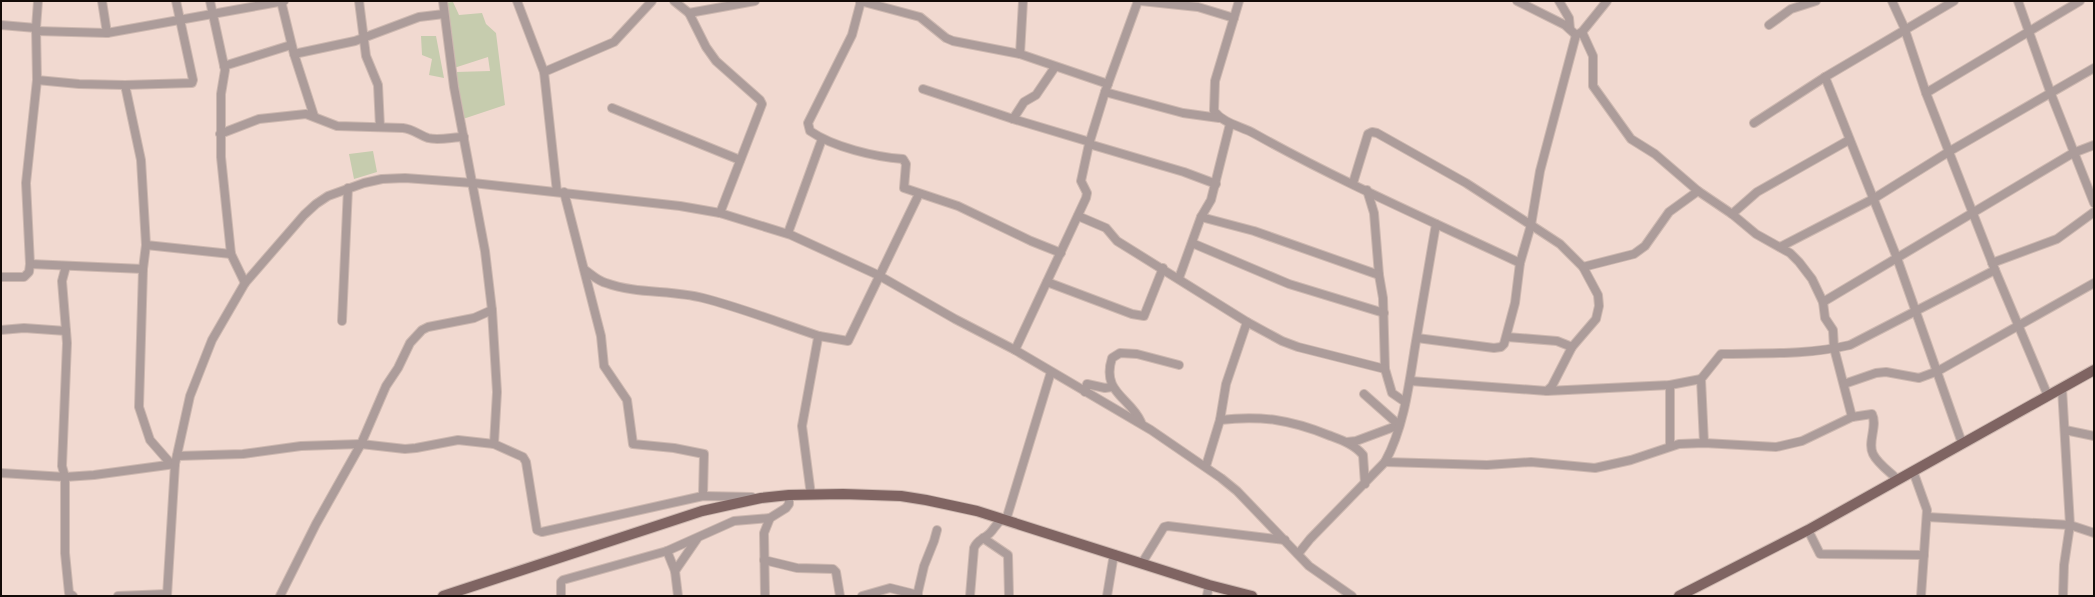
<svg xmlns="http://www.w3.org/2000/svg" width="2095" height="597" viewBox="0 0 2095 597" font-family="'Noto Sans',sans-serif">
	<rect width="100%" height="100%" fill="#f1d9d0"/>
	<g fill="#c6ccae">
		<path d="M453 2 459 15 482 13 486 24 496 33 505 105 463 119 456 72 490 71 488 57 454 68 443 3Z"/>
		<path d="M421 36H436L444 78 429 75 432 59 422 55Z"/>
		<path d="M373 151 377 172 354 179 349 154Z"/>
	</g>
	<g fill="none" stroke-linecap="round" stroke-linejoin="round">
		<defs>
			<g id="minor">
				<path d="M102 1 107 33"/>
				<path d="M210 1 225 70 221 94V157L231 254 245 283"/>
				<path d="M281 1 294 54 314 116"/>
				<path d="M359 1 366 56 378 85 380 127"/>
				<path d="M443 1 454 87 485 251 492 310 497 392 494 444"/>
				<path d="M517 1 544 72 557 192"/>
				<path d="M674 1 689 13 706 47 716 61 760 100 762 104 720 213"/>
				<path d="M860 1 920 17 946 38 953 41 1020 54 1108 84"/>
				<path d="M861 1 852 35 808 123 810 131C833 147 875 157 903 159L906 164 904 188 958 206 1031 241 1061 253"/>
				<path d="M1141 1 1198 7 1234 18"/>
				<path d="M1239 1 1215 81 1214 111C1224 124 1241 126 1255 134 1341 182 1431 221 1520 263"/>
				<path d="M1517 1 1565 25 1576 35"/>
				<path d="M1559 1 1569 18 1570 29"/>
				<path d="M1892 1 1904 27 1926 93 1995 270 2048 396"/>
				<path d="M2018 1 2051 94 2094 203"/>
				<path d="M689 13 755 1"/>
				<path d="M1 25 36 28"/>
				<path d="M1769 25 1791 9 1816 1"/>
				<path d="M36 31 107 33 284 1"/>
				<path d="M1582 32 1593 56V86L1631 139 1655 154 1698 191 1732 214 1756 234 1790 253 1799 262 1812 279 1823 302 1825 318 1833 330 1834 348 1852 417"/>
				<path d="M294 54 355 41 419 17 444 14"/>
				<path d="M1020 54 1023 1"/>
				<path d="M224 66 291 45"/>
				<path d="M544 72 614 42 652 1"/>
				<path d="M1825 77 1897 258 1962 443"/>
				<path d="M37 80 79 84 125 85 192 83 193 80 176 1"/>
				<path d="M125 85 141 160 146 245 143 269 139 407 150 440 171 464"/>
				<path d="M923 89 1013 119 1024 102 1036 95 1055 67"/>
				<path d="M1105 92 1183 113 1219 118"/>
				<path d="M1926 93 2080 1"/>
				<path d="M612 108 740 160"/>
				<path d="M1013 119 1090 142"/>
				<path d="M1754 123 1825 77 1954 1"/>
				<path d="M220 134 259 119 306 114 337 126 403 128C413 129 419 135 428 138 438 141 453 137 464 137"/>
				<path d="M1089 144 1184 172 1216 184"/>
				<path d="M1353 183 1368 134 1372 132 1377 133 1466 183 1531 225 1560 244 1583 267 1598 295 1599 306 1596 319 1572 347 1552 386 1547 391 1410 381"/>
				<path d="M1367 190 1374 213 1379 275 1383 298 1385 369 1392 393 1405 402"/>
				<path d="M564 192 601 336 604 366 627 400 633 444 674 448 704 454 703 496"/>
				<path d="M1732 214 1757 192 1849 140"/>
				<path d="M1078 216 1106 228 1117 241 1247 322 1282 341 1298 347 1385 369"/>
				<path d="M1201 217 1254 231 1379 275"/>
				<path d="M788 233 822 139"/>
				<path d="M1192 243 1289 284 1384 313"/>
				<path d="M146 245 231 254"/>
				<path d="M1780 247 1873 199 1950 151 2094 68"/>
				<path d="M1992 263 2057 239 2094 212"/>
				<path d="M30 264 143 269"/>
				<path d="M66 266 62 281 67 343 62 466 65 477V553L69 593 73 596"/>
				<path d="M1583 267 1634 254 1645 246 1669 212 1698 191"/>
				<path d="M585 270C592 275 598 281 606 283 636 294 671 290 703 298 742 308 780 323 819 336"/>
				<path d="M1 277H24L29 272 30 264 26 183 37 80 36 28 38 1"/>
				<path d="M1179 278 1201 217 1211 200 1230 124"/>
				<path d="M1047 282 1132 314 1144 316 1163 268"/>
				<path d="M1823 302 2073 153 2094 145"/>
				<path d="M342 321 348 188"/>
				<path d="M1 330 24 328 66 331"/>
				<path d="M1507 337 1557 341 1572 347"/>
				<path d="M1417 338 1494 348 1501 347 1504 344 1515 303 1520 263 1531 225 1540 171 1576 35 1582 32 1607 1"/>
				<path d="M1015 350 1086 198 1087 193 1081 181 1089 144 1105 92 1138 1"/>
				<path d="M1844 384 1876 373 1886 372 1919 378 1938 371 2094 283"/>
				<path d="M1670 385V446"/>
				<path d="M2062 388 2070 525 2064 565 2063 596"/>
				<path d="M1547 391 1670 385 1701 379"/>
				<path d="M1085 392 1087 384 1105 388 1112 387"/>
				<path d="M1220 420C1261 415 1291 420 1328 435 1341 440 1354 444 1363 455L1365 484"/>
				<path d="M1141 422C1130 397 1101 393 1112 358L1120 353 1137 354 1179 365"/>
				<path d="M2065 430 2094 436"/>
				<path d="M1347 442 1356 441 1399 425 1364 394"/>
				<path d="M1704 443 1701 379 1721 354C1765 353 1807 355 1850 345L1995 270"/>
				<path d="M177 456 243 454 301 446 361 444 405 449 416 448 458 440 494 444 523 457 526 462 537 530 542 532 703 496 752 497"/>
				<path d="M1385 462 1487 465 1531 462 1595 468 1631 460 1679 444 1704 443 1776 447 1802 441 1852 417 1872 414C1878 426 1867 442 1873 454 1878 464 1890 472 1897 479"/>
				<path d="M1206 466 1220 420 1226 384 1247 322"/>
				<path d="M1913 471 1927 510 1921 596"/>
				<path d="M1 473 65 477 94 475 175 464"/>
				<path d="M811 495 802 426 818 338 819 336 848 341 919 194"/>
				<path d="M1927 517 2070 525 2094 533"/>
				<path d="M1006 520 1051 372"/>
				<path d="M1808 530 1820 554 1924 555"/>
				<path d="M983 538 1008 555 1009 596"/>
				<path d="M667 551 675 571 678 596"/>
				<path d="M1298 554 1310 539 1385 462C1404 427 1409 385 1415 347 1422 306 1429 265 1436 224"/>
				<path d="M764 560 797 568 833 569 836 572 840 596"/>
				<path d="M1142 563 1164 527 1168 526 1285 540"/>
				<path d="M675 571 697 539"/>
				<path d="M118 596 167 594"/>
				<path d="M167 596 175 464 190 396 212 340 245 283 304 215 316 204 328 196 364 183 382 179 405 178 473 183 680 206 720 213 791 235 878 275 955 319 1015 350 1151 430 1221 478 1237 491 1309 566 1352 596"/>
				<path d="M280 596 316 524 361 444 386 386 398 368 410 343 422 330 428 327 474 318 492 310"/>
				<path d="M561 596V582L563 580 667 551 734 521 770 518"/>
				<path d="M765 596 764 533 770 518 786 508 789 504V495"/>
				<path d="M862 596 890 588 918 595"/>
				<path d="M917 596 924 566 934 541 937 530"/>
				<path d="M970 596 974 548C977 540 984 539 990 533 995 528 996 523 1003 519"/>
				<path d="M1107 596 1114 554"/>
				<path d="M1207 596 1209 585"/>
			</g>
			<g id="major">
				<path d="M443 596 702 511 761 498 789 495 843 494 901 496 926 500 977 511 1209 585 1252 596"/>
				<path d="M1679 596 1808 530 2094 370"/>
			</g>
		</defs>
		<use href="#minor" stroke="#cdb8b0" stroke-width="10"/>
		<use href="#major" stroke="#cdb8b0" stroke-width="12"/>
		<use href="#minor" stroke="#ac9c9a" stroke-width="8"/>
		<use href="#major" stroke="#7f6462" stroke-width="10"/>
	</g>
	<rect width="2095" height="597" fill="none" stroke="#130b08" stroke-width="4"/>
</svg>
